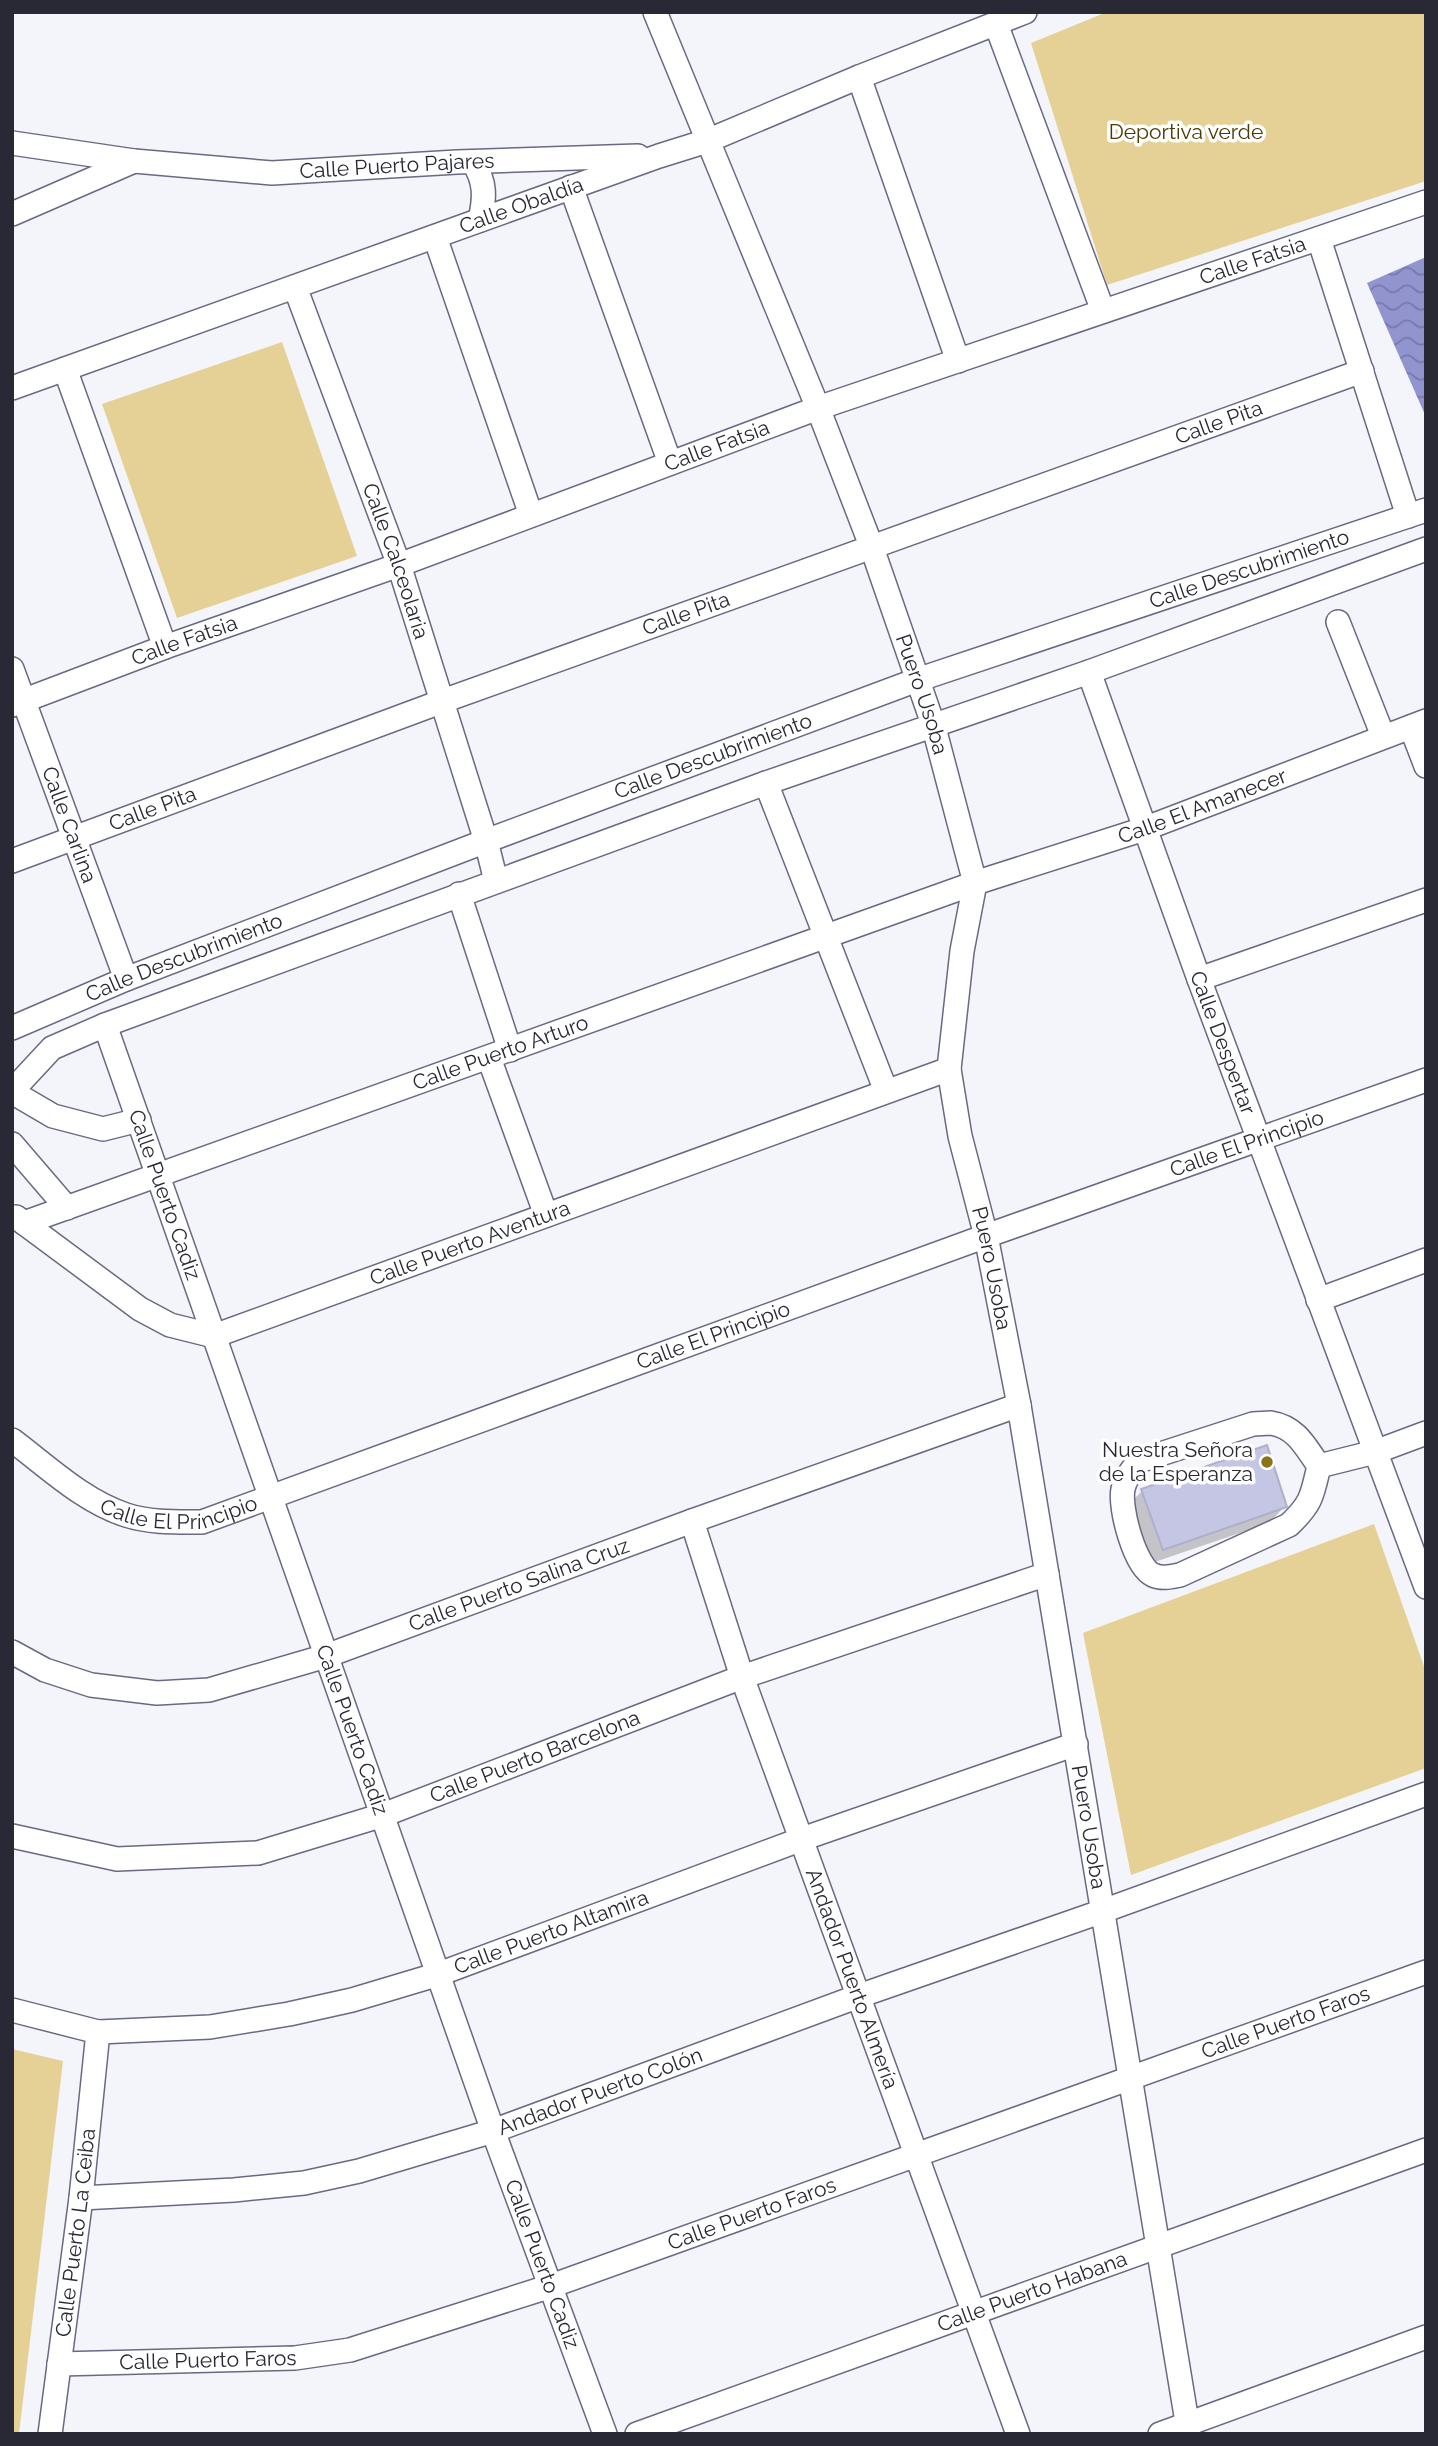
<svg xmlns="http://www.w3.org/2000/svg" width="1438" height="2446" viewBox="0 0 1438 2446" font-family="Raleway,sans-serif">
	<defs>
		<pattern id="water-waves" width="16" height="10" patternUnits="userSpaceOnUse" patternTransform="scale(1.75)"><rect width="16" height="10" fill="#9294d0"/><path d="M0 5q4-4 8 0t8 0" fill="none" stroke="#7779aa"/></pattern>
	</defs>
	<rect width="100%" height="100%" fill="#f4f4fb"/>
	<g fill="#e5d195">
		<path d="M1107 12H1426V181L1107 285 1031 43Z"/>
		<path d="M282 342 357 556 177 618 102 404Z"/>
		<path d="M1374 1524 1426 1672V1768L1131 1875 1083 1633Z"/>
		<path d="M12 2049 63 2061 19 2434H12Z"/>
	</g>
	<path fill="url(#water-waves)" d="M1426 257V417L1367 283Z"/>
	<path fill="#0003" d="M1142 1491 1285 1506 1269 1523 1146 1565 1126 1507Z"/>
	<path fill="#c4c6e3" stroke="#aeafcc" stroke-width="2" d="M1267 1445 1287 1507 1163 1550 1141 1489Z"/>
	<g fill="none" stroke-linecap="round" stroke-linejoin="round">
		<defs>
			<g id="minor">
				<path id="s1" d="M655 12 818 408 872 548 933 724 975 883 962 951 949 1069 960 1136 986 1236 1019 1405 1189 2434"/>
				<path d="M996 24 1103 311"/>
				<path d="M859 77 958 361"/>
				<path id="s2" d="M12 143 134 161 272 173 457 162 638 156"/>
				<path d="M473 162C486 182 485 198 480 220"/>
				<path d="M571 187 670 463"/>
				<path d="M12 214 134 161"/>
				<path d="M435 237 531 515"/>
				<path d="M1319 239 1408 516"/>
				<path id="s3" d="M295 287 399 565 486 841 496 881"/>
				<path d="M65 369 165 647"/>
				<path id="s4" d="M12 388 659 156 707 141 859 77 1025 12"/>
				<path d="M1338 622 1383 736"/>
				<path id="s5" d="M12 669 126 979"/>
				<path id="s6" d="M1089 672 1199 979 1426 1587"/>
				<path id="s7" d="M12 705 165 647 399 565 818 408 1426 202"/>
				<path d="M1411 727 1426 766"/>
				<path d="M766 783 886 1091"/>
				<path id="s8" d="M12 861 443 701 1362 371"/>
				<path d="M459 894 510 1050"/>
				<path d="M1199 979 1426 900"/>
				<path id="s9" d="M105 1025 493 2131 605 2434"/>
				<path id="s10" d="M12 1028 126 979 486 841 917 680 1426 510"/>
				<path d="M489 1058 546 1215"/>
				<path d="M12 1091 52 1048 105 1025 766 783 1089 672 1426 549"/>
				<path d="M12 1092 53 1116 103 1129 139 1120"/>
				<path d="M12 1144 67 1208"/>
				<path id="s11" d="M16 1217 140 1309 170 1325 214 1336 949 1069"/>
				<path id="s12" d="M24 1223 975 883 1144 829 1426 721"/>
				<path d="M1318 1300 1426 1260"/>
				<path d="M1271 1423C1296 1427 1305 1446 1319 1466 1312 1496 1312 1503 1289 1525L1180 1575C1170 1577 1162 1579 1153 1575 1135 1567 1119 1508 1123 1489 1125 1478 1132 1470 1139 1461L1253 1424Z"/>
				<path id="s13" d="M12 1440C48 1467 83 1501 126 1515 150 1523 177 1522 202 1522L986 1236 1426 1080"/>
				<path d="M1319 1466 1375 1452 1426 1433"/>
				<path id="s14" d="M692 1521 742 1677 1018 2434"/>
				<path id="s15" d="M12 1652 45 1670 91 1685 157 1693 209 1690 326 1656 692 1521 1019 1405"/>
				<path id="s16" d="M12 1836 117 1859 258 1853 383 1815 742 1677 1047 1574"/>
				<path id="s17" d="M12 2010 98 2032 210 2027 289 2014 352 2000 439 1974 802 1839 1076 1744"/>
				<path id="s18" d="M81 2198 234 2190 304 2183 359 2171 493 2131 859 1996 1103 1911 1426 1794"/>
				<path id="s19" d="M59 2364 295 2358 350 2350 551 2286 1426 1972"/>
				<path id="s20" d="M50 2434 81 2198 98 2032"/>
				<path id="s21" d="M637 2434 1426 2150"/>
				<path d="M1160 2434 1426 2337"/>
			</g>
		</defs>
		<use href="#minor" stroke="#686984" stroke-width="26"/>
		<use href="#minor" stroke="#fff" stroke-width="23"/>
	</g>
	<circle fill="#8d7318" stroke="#fff" stroke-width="2.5" cx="1267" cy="1462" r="7"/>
	<g text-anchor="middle" stroke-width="7" stroke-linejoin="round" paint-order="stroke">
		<g font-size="21" fill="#493a03" stroke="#fff">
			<text x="1186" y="139">Deportiva verde</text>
		</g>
		<g font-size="21" fill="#282934" stroke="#fff">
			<text dy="7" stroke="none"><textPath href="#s2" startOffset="387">Calle Puerto Pajares</textPath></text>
			<text dy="7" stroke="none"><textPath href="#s4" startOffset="541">Calle Obaldía</textPath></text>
			<text dy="7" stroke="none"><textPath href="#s7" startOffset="1318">Calle Fatsia</textPath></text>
			<text dy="7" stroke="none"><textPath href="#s8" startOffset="1284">Calle Pita</textPath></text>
			<text dy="7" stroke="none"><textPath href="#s7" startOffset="751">Calle Fatsia</textPath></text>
			<text dy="7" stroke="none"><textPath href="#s3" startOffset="292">Calle Calceolaria</textPath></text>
			<text dy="7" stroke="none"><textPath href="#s10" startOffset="1320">Calle Descubrimiento</textPath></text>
			<text dy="7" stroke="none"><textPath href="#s8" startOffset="718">Calle Pita</textPath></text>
			<text dy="7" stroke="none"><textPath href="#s7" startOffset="184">Calle Fatsia</textPath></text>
			<text dy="7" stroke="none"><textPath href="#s1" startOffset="733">Puero Usoba</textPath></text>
			<text dy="7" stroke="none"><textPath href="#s10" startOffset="752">Calle Descubrimiento</textPath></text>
			<text dy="7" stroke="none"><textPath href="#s12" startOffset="1250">Calle El Amanecer</textPath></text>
			<text dy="7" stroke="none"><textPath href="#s8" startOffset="150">Calle Pita</textPath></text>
			<text dy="7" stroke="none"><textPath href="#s5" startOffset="166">Calle Carlina</textPath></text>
			<text dy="7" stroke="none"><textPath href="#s10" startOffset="186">Calle Descubrimiento</textPath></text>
			<text dy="7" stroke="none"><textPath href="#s6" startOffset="394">Calle Despertar</textPath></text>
			<text dy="7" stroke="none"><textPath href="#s12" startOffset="506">Calle Puerto Arturo</textPath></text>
			<text dy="7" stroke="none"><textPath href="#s13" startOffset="1325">Calle El Principio</textPath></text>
			<text dy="7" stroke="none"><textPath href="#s9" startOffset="180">Calle Puerto Cadiz</textPath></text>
			<text dy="7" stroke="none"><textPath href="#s11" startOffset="506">Calle Puerto Aventura</textPath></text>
			<text dy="7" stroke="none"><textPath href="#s1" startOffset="1321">Puero Usoba</textPath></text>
			<text dy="7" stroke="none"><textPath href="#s13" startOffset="758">Calle El Principio</textPath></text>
			<text dy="7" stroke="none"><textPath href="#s13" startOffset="191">Calle El Principio</textPath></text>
			<text dy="7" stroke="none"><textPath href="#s15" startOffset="532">Calle Puerto Salina Cruz</textPath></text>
			<text dy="7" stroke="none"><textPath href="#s9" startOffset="747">Calle Puerto Cadiz</textPath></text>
			<text dy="7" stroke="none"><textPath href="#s16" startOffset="542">Calle Puerto Barcelona</textPath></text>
			<text dy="7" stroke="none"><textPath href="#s1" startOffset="1888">Puero Usoba</textPath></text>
			<text dy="7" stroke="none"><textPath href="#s17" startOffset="556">Calle Puerto Altamira</textPath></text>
			<text dy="7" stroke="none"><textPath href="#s14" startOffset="485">Andador Puerto Almería</textPath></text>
			<text dy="7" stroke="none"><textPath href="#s19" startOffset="1283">Calle Puerto Faros</textPath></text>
			<text dy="7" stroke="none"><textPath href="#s18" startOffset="534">Andador Puerto Colón</textPath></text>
			<text dy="7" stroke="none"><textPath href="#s19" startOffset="716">Calle Puerto Faros</textPath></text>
			<text dy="7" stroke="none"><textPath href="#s20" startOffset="203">Calle Puerto La Ceiba</textPath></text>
			<text dy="7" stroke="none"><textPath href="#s9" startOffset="1314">Calle Puerto Cadiz</textPath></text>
			<text dy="7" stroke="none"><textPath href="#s21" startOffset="420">Calle Puerto Habana</textPath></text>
			<text dy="7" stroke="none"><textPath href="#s19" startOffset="149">Calle Puerto Faros</textPath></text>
		</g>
		<g font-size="21" fill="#282934" stroke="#fff" text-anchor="end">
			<text x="1253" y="1457">Nuestra Señora<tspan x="1253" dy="24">de la Esperanza</tspan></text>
		</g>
	</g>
	<rect width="1438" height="2446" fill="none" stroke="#282934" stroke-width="28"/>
</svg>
